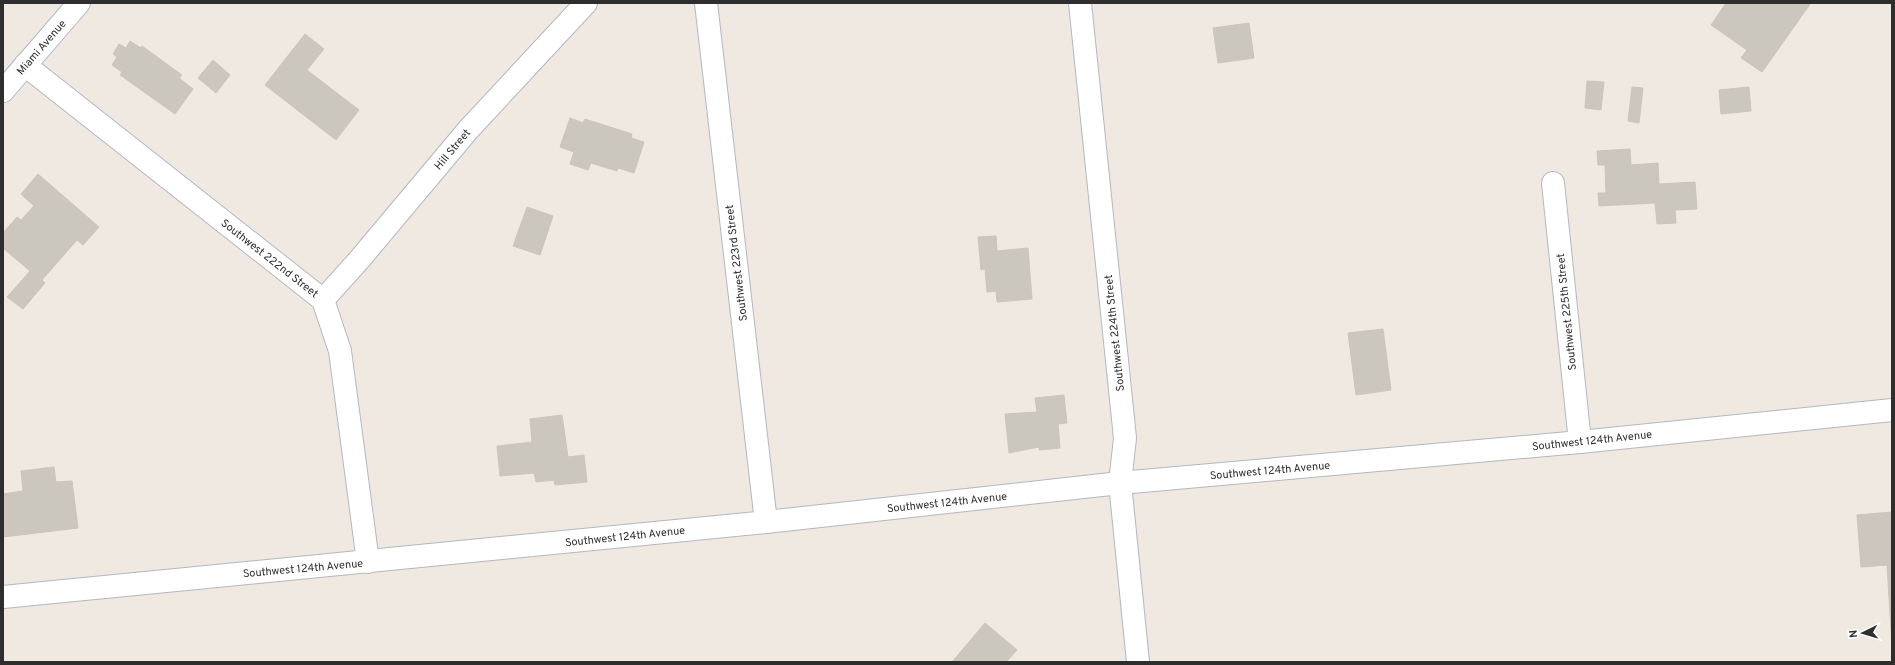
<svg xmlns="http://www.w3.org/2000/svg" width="1895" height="665" viewBox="0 0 1895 665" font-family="Overpass,sans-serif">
	<rect width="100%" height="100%" fill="#efe9e1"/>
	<g fill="#cbc7bf" stroke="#cbc5ba">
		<path d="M1726 3H1811L1762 72 1741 58 1747 50 1711 25Z"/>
		<path d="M1249 23 1254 58 1218 63 1213 28Z"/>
		<path d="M305 34 324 49 307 70 359 110 336 140 265 85Z"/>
		<path d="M130 41 141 48 142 46 182 75 179 78 193 89 175 114 120 75 122 72 112 65 117 57 113 54 119 44 126 48Z"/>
		<path d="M213 60 230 75 216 93 198 78Z"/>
		<path d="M1587 81 1604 82 1601 110 1585 108Z"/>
		<path d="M1632 87 1643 88 1639 123 1628 121Z"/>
		<path d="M1749 87 1751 111 1721 114 1719 90Z"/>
		<path d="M570 118 583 123 585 119 632 134 631 138 644 142 634 173 618 168 617 171 591 163 588 170 570 164 574 152 560 147Z"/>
		<path d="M1630 149 1631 165 1658 163 1659 184 1695 182 1697 209 1675 210 1676 223 1657 224 1655 203 1599 206 1598 193H1606L1605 165H1598L1597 151Z"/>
		<path d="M38 174 99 227 83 245 77 240 42 280 45 283 23 309 7 297 30 271 3 248V233L17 217 21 220 34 206 21 194Z"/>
		<path d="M527 207 553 216 540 255 513 246Z"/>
		<path d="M996 236 997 251 1028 248 1032 299 997 302 996 291 987 292 985 269 981 270 978 237Z"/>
		<path d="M1383 329 1391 390 1356 395 1348 333Z"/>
		<path d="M1064 395 1067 423 1058 424 1060 448 1039 450V447L1009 453 1005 414 1037 412 1035 398Z"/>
		<path d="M562 415 568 457 584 455 587 482 555 485 554 480 536 482 534 473 500 476 497 446 532 442 530 419Z"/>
		<path d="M54 467 56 482 72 481 78 528 3 537V494L23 491 21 471Z"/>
		<path d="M1892 512V647L1887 565 1861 567 1857 515Z"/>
		<path d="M985 623 1017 650 1006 662H952Z"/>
	</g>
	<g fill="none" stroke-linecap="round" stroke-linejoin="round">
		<defs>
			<g id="street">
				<path d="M706 3 766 522"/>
				<path d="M1080 3 1125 438 1120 483 1138 662"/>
				<path d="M25 65 323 300 340 351 368 562"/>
				<path d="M1553 183 1580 442"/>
				<path d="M323 300 359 260 468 130 586 3"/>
			</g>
			<g id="secondary">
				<path d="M3 91 79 3"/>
				<path d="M3 597 766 522 1120 483 1580 442 1892 410"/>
			</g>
		</defs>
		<use href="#street" stroke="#b4b7c1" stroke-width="24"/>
		<use href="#secondary" stroke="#b4b7c1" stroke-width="24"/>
		<use href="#street" stroke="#fff" stroke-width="22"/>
		<use href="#secondary" stroke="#fff" stroke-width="22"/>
	</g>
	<g text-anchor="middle" stroke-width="4" stroke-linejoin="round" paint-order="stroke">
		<g font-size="11" fill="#2e2e2e" stroke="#fff">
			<text transform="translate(41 47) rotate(-49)" y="4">Miami Avenue</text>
			<text transform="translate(452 149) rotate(-50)" y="4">Hill Street</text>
			<text transform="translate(270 258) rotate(38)" y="4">Southwest 222nd Street</text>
			<text transform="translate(736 263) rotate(-97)" y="4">Southwest 223rd Street</text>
			<text transform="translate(1566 312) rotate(-96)" y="4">Southwest 225th Street</text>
			<text transform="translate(1114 333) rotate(-96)" y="4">Southwest 224th Street</text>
			<text transform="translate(1592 440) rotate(-6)" y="4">Southwest 124th Avenue</text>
			<text transform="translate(1270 470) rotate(-5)" y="4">Southwest 124th Avenue</text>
			<text transform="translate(947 502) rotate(-6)" y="4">Southwest 124th Avenue</text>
			<text transform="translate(625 536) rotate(-6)" y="4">Southwest 124th Avenue</text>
			<text transform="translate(303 568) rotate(-5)" y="4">Southwest 124th Avenue</text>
		</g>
	</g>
	<rect width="1895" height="665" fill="none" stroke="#2e2e2e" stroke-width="8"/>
	<g transform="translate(1863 633) rotate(265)" stroke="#ffffff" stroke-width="3" paint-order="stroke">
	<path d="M0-3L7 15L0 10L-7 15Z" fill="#2e2e2e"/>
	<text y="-6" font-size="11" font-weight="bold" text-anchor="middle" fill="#2e2e2e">N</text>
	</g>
</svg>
